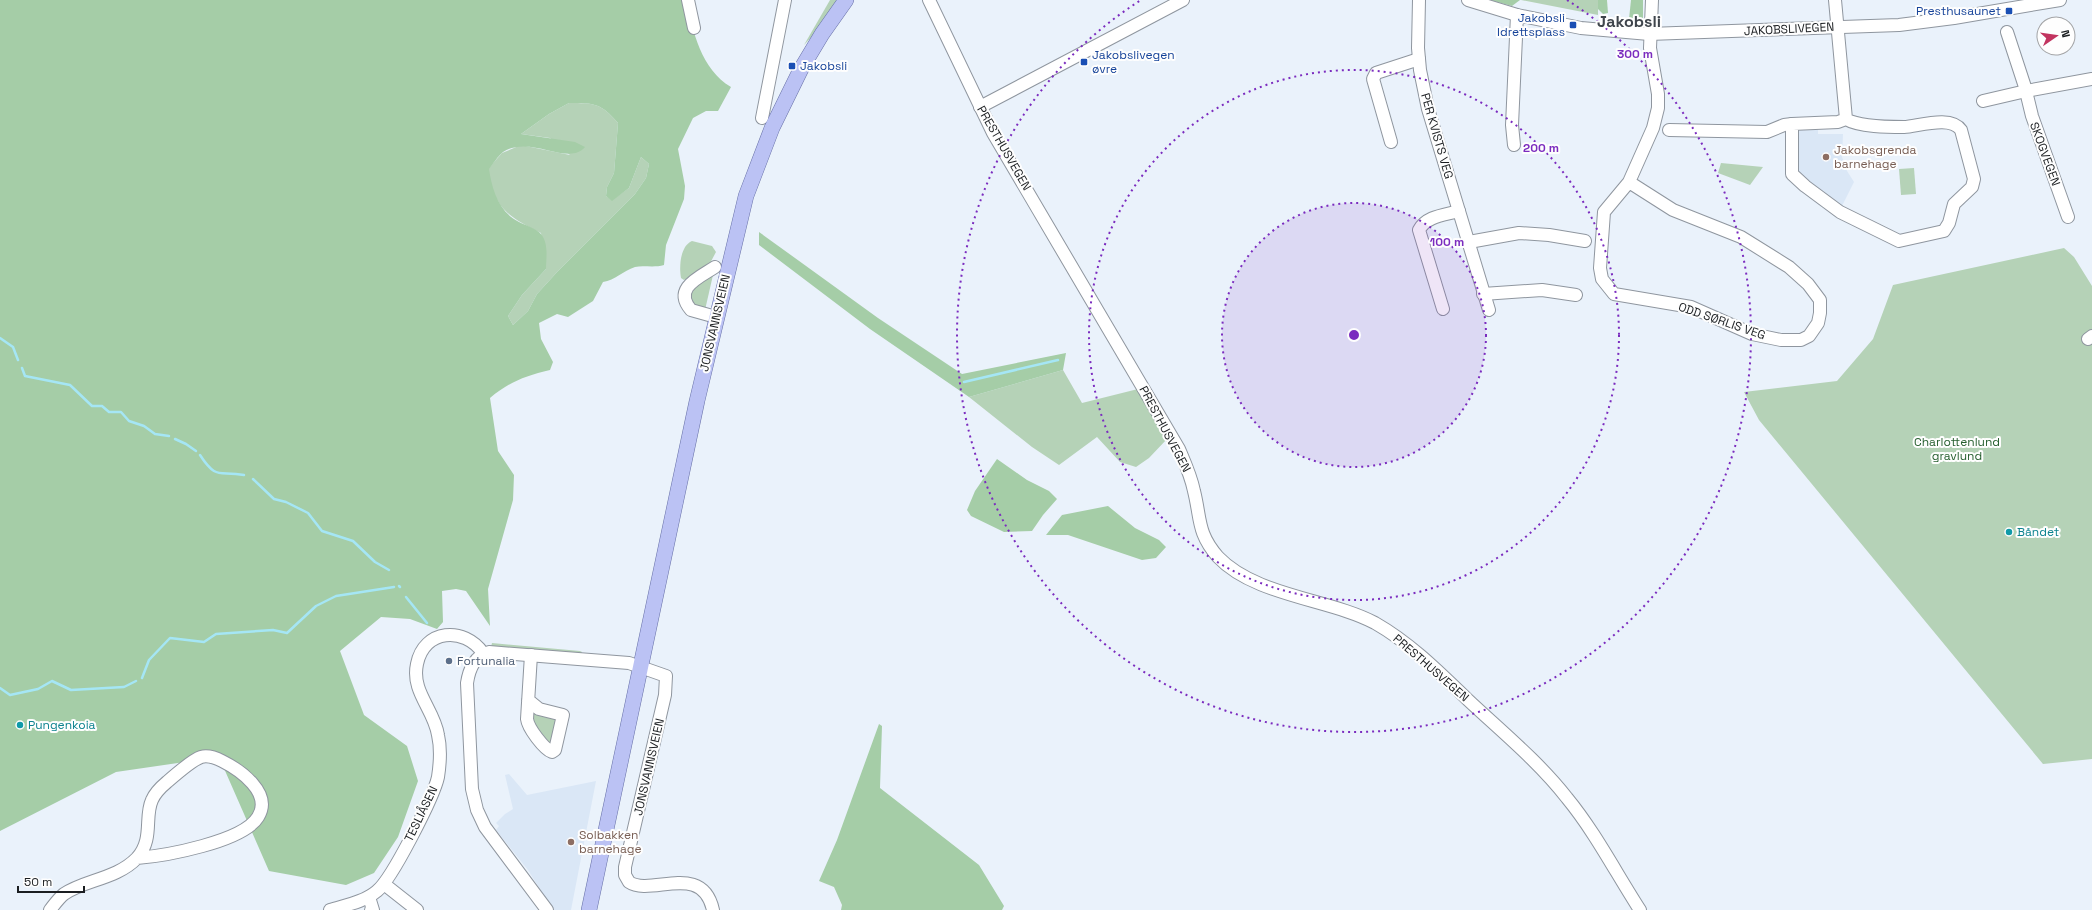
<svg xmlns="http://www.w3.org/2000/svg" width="2092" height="910" viewBox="0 0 2092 910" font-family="'Space Grotesk',sans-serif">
	<rect width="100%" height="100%" fill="#eaf2fb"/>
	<g fill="#dae7f6">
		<path d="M1818 127V134H1843L1842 157 1847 171 1854 182 1842 206 1801 177 1797 170V133L1803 128Z"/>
		<path d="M509 774 527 795 596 781 571 910H553L528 870 496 830 499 826 496 823 505 814 513 809 505 775Z"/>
	</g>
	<g fill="#b5d2b7">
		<path d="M830 0H839L820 28 804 45Z"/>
		<path d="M1521 0H1598V15Z"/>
		<path d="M569 103C594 103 601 103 618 123L614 173 607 187 606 196 612 200 629 188 641 157 649 164 646 178 635 194 558 271 537 294 528 311 513 325 508 316 522 295 546 269 541 233C507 216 494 208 488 169L502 153 521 145 570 155 550 138 521 134 549 114Z"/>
		<path d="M1721 163 1763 167 1750 185 1718 173Z"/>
		<path d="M1914 168 1916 194 1901 195 1899 169Z"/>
		<path d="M692 241 712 246 716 252 708 267 684 280 681 278C679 267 680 246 692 241Z"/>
		<path d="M2064 248 2074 257 2092 286V759L2043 764 1759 420 1744 392 1837 381 1873 339 1893 285Z"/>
		<path d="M713 275 705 310 696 309 688 296 690 289Z"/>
		<path d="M1063 370 1082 403 1138 389 1167 439 1149 458 1136 467 1120 462 1097 437 1059 465 1032 447 969 397Z"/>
		<path d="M492 643 580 651 582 652 581 654 491 647Z"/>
		<path d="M529 709 557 717 553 745 549 746 532 725Z"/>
	</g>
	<g fill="#a5cda7" fill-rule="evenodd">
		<path d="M0 0H686C693 32 701 69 731 87L718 111H706L693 118 678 149 685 186 684 199 666 245 664 265C654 268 643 265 635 267 623 271 615 280 603 282L593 301 568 317 557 314 539 323 541 339 553 362 550 370C525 376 509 382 490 398L498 451 514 475 513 500 488 589 490 626 466 591 456 589 442 591 443 622 437 629 410 619 381 617 340 651 364 715 407 746 418 781 398 837 374 873 346 885 269 871 219 757 116 772 0 831ZM569 103C594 103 601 103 618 123L614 173 607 187 606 196 612 201 629 188 641 157 649 164 646 178 635 194 558 271 537 294 528 311 513 325 508 316 522 295 546 269C546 258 549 244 541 234 537 229 525 225 519 222 499 212 492 190 489 169 493 164 498 156 503 152 531 134 568 167 585 147L575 142 521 134 549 114Z"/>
		<path d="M1490 0H1520L1512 6Z"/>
		<path d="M1598 0H1607L1608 13 1603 14 1598 9Z"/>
		<path d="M1631 0H1643V22L1629 19Z"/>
		<path d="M759 232 878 318 962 374 1066 353 1063 370 969 397 870 329 759 245Z"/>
		<path d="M997 459 1027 480 1049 491 1057 499 1043 515 1032 531 1004 532 971 516 967 510 975 491Z"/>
		<path d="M1108 506 1135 528 1159 540 1166 547 1156 558 1142 560 1068 535H1046L1062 515Z"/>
		<path d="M879 724 882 726 880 788 979 865 1004 906 1002 910H841L842 905 834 887 819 881 837 840Z"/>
	</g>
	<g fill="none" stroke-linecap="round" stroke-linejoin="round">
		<g stroke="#a5e6f5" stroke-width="2.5">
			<path d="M0 338 13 347 18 360"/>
			<path d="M22 368 25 376 70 385 92 406H102L109 412H121L129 421 144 426 155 434 169 436"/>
			<path d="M964 382 1058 360"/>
			<path d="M175 439 186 444 196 451"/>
			<path d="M200 455C217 481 219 470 244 475"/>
			<path d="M253 479 274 499 286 502 308 513 322 531 353 541 375 562 389 570"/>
			<path d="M399 586 400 587"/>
			<path d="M406 597 427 623"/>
			<path d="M142 678 149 660 170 638 204 642 216 634 273 630 287 633 316 606 336 596 394 587"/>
			<path d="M0 688 10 695 38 689 52 681 71 690 124 687 136 681"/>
		</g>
		<defs>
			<g id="minor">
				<path d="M688 0 694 28"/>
				<path d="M929 0 993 133 1179 449C1185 463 1191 476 1194 491 1201 519 1197 533 1218 557 1255 596 1330 599 1375 623 1410 643 1438 671 1467 699 1501 731 1538 761 1567 798 1595 832 1616 873 1640 910"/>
				<path d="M1419 0 1418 48 1420 70 1428 109 1489 310"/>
				<path d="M1468 0 1517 15 1581 28 1649 34 1899 25 1954 18 2060 0"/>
				<path d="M1835 0 1846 119C1859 127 1889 127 1904 127 1919 126 1951 115 1961 130L1974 179 1972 187 1954 204 1949 223 1944 231 1899 241 1840 212 1805 186 1792 174V124L1838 122 1846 119"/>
				<path d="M2007 32 2025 87 2032 116 2068 217"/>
				<path d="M1983 101 2026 91 2092 79"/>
				<path d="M980 107 1183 0"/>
				<path d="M762 118 785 0"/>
				<path d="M1669 130 1767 132 1784 125 1792 124"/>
				<path d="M1391 142 1373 79 1376 73 1419 59"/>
				<path d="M1514 145 1512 125 1517 15"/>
				<path d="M1629 182 1673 210 1741 237 1789 267 1808 284 1820 300V313L1818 323 1809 336 1801 340H1781L1752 334 1691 307 1614 294 1602 279 1600 268 1604 212 1629 182 1653 128 1658 108V94L1650 48 1652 0"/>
				<path d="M1469 242 1519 233 1549 235 1585 241"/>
				<path d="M715 267C700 277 672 288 691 310L716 317"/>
				<path d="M1483 294 1542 290 1576 295"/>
				<path d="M1443 309 1419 230C1426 216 1445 215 1459 211"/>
				<path d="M2088 339 2092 336"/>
				<path d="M528 700 539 709 563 715 555 750 552 752C544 749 528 728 527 719L531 655"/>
				<path d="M384 884 417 910"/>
				<path d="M369 897 373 910H371"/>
				<path d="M50 910C54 905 58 899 64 894 84 880 117 879 137 858 154 839 144 817 152 800 155 793 161 787 167 782 175 775 192 760 201 757 208 755 216 758 222 761 240 770 273 793 258 817 243 842 164 856 137 858"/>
				<path d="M330 910C346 905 364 902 377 891 392 879 434 796 438 777 440 764 441 748 438 735 434 709 411 692 417 664 424 629 464 626 483 653"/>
				<path d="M547 910 485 827 477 810 472 789 467 683C469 670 475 655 489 652L629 663 666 676 665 695 625 867V875L629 882C651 897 702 861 713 910"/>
			</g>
			<path id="major" d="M589 910 697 401 746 196 772 128 801 69 822 34 846 0"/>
		</defs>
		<use href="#minor" stroke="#8f969f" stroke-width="14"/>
		<use href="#major" stroke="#666fa6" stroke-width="16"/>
		<use href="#minor" stroke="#fff" stroke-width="12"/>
		<use href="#major" stroke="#bbc2f4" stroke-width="15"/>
	</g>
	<circle cx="1354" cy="335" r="132" fill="#7b2cbf" fill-opacity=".12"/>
	<g fill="none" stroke="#7b2cbf" stroke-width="2" stroke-dasharray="2 4">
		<circle cx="1354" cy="335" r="132"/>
		<circle cx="1354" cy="335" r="265"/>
		<path d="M1567 0A397 397 0 1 1 1141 0"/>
	</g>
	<g fill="#1a4fb4" stroke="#fefefe" stroke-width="1.5">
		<rect x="2005" y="7" width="8" height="8" rx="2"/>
		<rect x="1569" y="21" width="8" height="8" rx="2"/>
		<rect x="1080" y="58" width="8" height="8" rx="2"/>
		<rect x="788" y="62" width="8" height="8" rx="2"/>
	</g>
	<g fill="#8d6e63" stroke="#fefefe" stroke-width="1.5">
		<circle cx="1826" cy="157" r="4"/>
		<circle cx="571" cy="842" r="4"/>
	</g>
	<g fill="#0f9aa8" stroke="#fefefe" stroke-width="1.5">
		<circle cx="2009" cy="532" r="4"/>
		<circle cx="20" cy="725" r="4"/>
	</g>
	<circle fill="#5c6f8a" stroke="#fefefe" stroke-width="1.5" cx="449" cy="661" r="4"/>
	<g text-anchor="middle" stroke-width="4" stroke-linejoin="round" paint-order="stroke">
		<g font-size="12" fill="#164399" stroke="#fefefe" text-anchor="end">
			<text x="2001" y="15">Presthusaunet</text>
			<text x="1565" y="22">Jakobsli<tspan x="1565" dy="14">Idrettsplass</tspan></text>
			<text x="1092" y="59" text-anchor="start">Jakobslivegen<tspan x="1092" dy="14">øvre</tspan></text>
			<text x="800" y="70" text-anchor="start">Jakobsli</text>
		</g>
		<g font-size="12" fill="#1b1e21" stroke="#fefefe">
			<text transform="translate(1789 29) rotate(-3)" y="4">JAKOBSLIVEGEN</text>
			<text transform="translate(1437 136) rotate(74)" y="4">PER KVISTS VEG</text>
			<text transform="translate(1004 148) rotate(60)" y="4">PRESTHUSVEGEN</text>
			<text transform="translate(2045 154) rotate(70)" y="4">SKOGVEGEN</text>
			<text transform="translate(1722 321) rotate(19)" y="4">ODD SØRLIS VEG</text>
			<text transform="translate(715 323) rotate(-77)" y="4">JONSVANNSVEIEN</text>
			<text transform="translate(1165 429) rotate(62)" y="4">PRESTHUSVEGEN</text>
			<text transform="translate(1431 668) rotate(41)" y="4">PRESTHUSVEGEN</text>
			<text transform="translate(649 767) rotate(-77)" y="4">JONSVANNSVEIEN</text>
			<text transform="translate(421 814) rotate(-64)" y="4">TESLIÅSEN</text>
		</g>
		<g font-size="12" fill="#785e54" stroke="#fefefe" text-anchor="start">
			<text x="1834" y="154">Jakobsgrenda<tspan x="1834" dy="14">barnehage</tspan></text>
			<text x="579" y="839">Solbakken<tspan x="579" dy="14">barnehage</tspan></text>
		</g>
		<g font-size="12" fill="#265f2f" stroke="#fefefe">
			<text x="1957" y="446">Charlottenlund<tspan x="1957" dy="14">gravlund</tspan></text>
		</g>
		<g font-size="12" fill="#0d838f" stroke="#fefefe" text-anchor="start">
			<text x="2017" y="536">Båndet</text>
			<text x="28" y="729">Pungenkoia</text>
		</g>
		<g font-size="12" fill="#4e5e75" stroke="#fefefe" text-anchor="start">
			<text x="457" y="665">Fortunalia</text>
		</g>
		<g font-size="16" font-weight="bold" fill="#3f454c" stroke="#fefefe">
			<text x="1629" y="27">Jakobsli</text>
		</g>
	</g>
	<circle cx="1354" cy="335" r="6" fill="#7b2cbf" stroke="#fefefe" stroke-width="2"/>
	<g font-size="12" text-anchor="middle" font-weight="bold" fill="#7b2cbf" stroke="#fefefe" stroke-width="4" stroke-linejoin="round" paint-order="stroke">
		<text x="1635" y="58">300 m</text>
		<text x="1541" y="152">200 m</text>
		<text x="1447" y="246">100 m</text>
	</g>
	<g transform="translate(2056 36) rotate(77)"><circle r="19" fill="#fefefe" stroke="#a3a4a6"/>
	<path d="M0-3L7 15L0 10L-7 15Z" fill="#c23460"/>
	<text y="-6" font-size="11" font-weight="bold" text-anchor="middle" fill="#1b1e21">N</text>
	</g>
	<path d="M18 886v6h66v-6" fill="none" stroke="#1b1e21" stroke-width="2"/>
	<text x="24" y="886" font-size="12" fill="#1b1e21" stroke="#fefefe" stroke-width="3" paint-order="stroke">50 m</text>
</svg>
